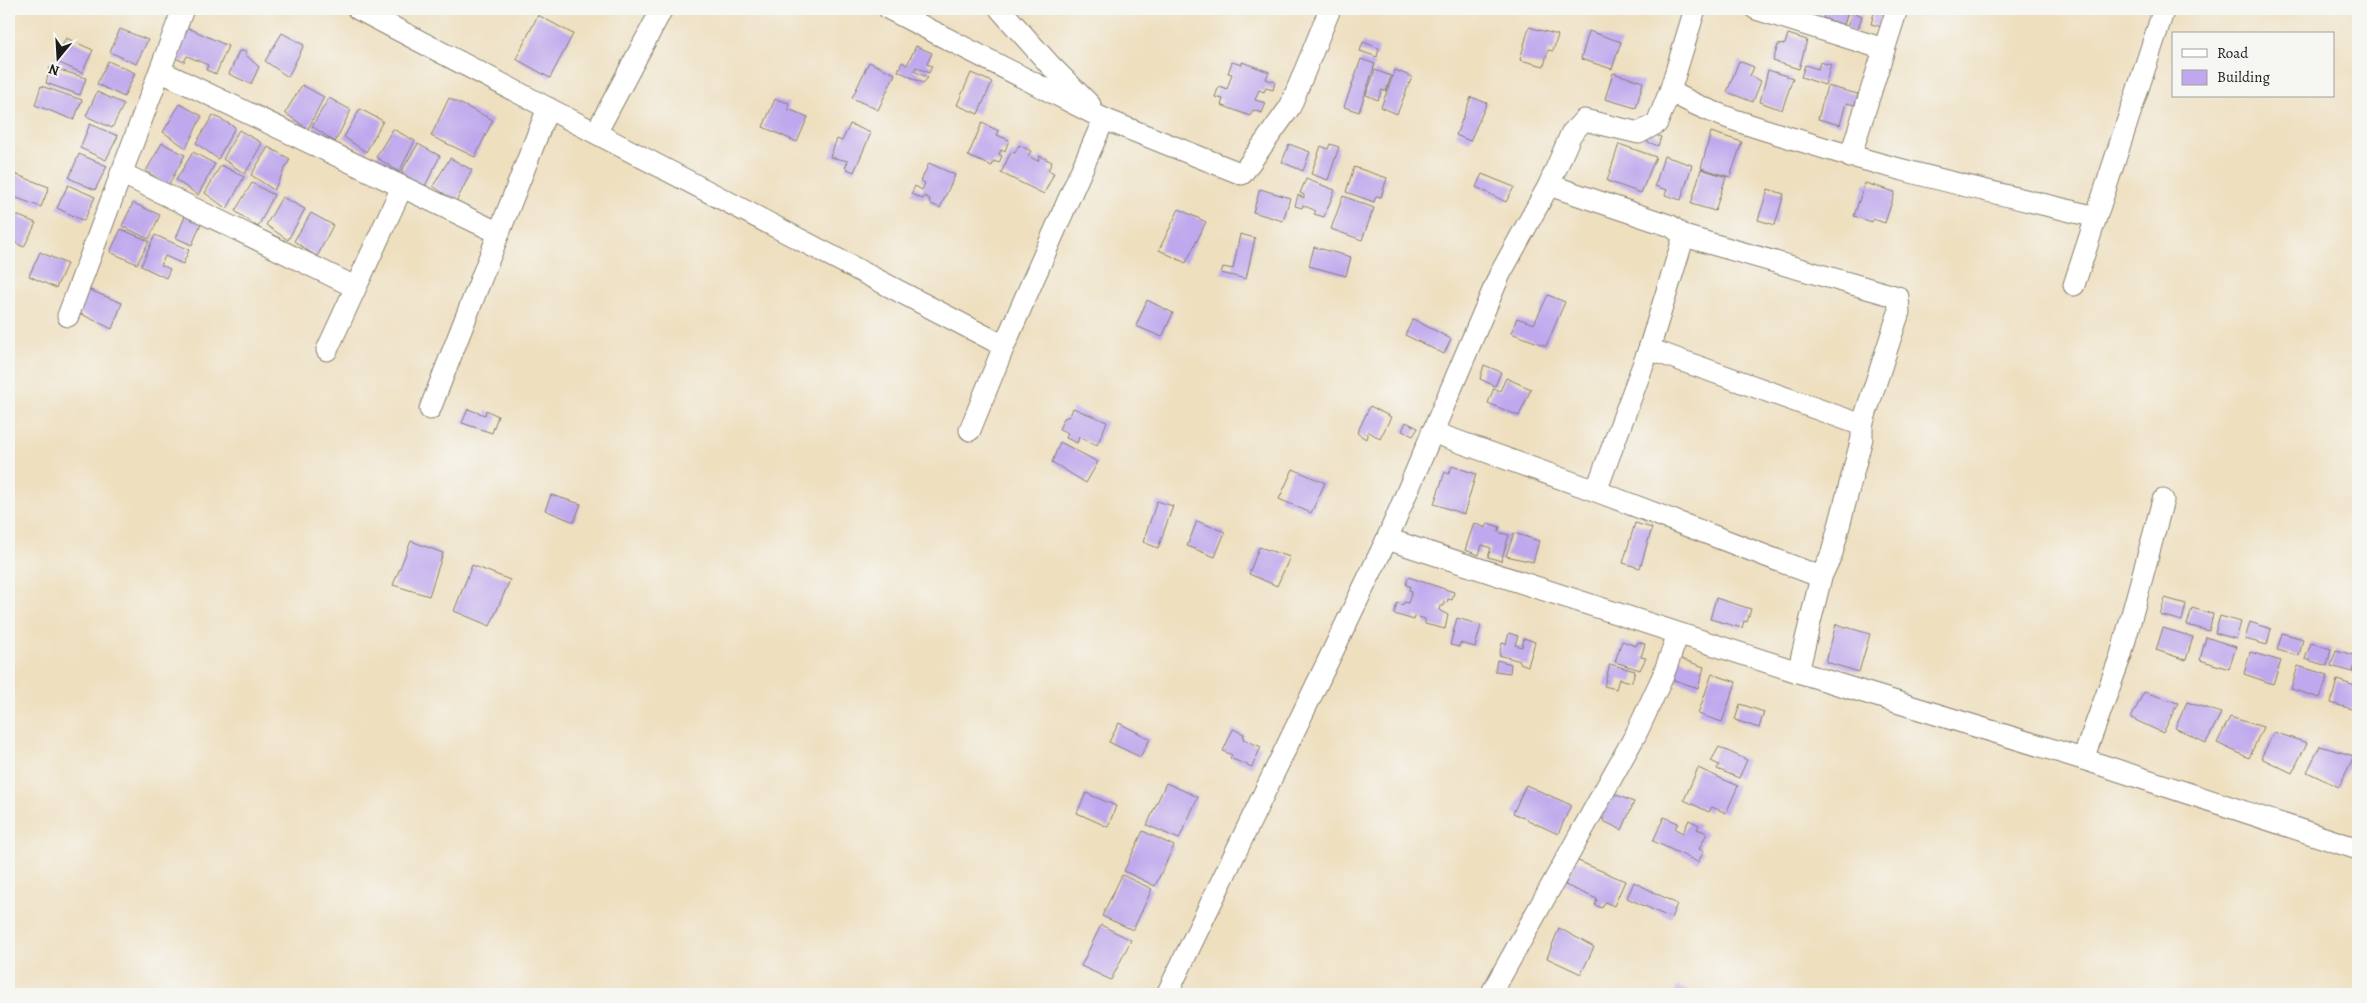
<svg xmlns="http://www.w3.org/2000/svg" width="2367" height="1003" viewBox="0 0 2367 1003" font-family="Alegreya,serif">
	<rect width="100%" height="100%" fill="#f6f6f2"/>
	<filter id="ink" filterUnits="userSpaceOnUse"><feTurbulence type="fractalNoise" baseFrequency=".02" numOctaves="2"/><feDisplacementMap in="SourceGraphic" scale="10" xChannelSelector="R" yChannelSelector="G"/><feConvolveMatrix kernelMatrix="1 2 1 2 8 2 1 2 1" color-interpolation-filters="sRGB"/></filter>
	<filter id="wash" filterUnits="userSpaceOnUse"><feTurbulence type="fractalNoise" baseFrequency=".0096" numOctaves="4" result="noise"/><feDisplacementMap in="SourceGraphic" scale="20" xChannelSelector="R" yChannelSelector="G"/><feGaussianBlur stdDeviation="1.12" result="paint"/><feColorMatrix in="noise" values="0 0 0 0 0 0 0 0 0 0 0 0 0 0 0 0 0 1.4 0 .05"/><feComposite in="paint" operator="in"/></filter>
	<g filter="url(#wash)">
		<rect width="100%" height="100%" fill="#eedfbf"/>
		<g id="blocks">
			<g fill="#bfa8ed">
				<path d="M1826 9H1849L1844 25 1823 18Z"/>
				<path d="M1875 9H1887L1882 27 1871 24Z"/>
				<path d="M1852 12 1862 16 1857 32 1847 28Z"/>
				<path d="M538 15 573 34 550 78 516 59Z"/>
				<path d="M184 26 228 46 216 74 206 70 208 65 187 56 184 62 171 56Z"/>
				<path d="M1529 27 1558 35 1553 51 1548 50 1544 66 1520 60Z"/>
				<path d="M120 29 148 40 136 64 110 52Z"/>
				<path d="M1589 31 1621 42 1612 69 1581 59Z"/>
				<path d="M282 33 304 45 288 77 265 61Z"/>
				<path d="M1788 34 1807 40 1799 69 1773 61 1778 45 1785 44Z"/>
				<path d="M66 38 93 50 82 73 55 61Z"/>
				<path d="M1363 42 1379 48 1377 57 1360 51Z"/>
				<path d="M916 46 932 53 927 64 932 66 929 73 916 67 914 71 928 78 923 83 898 71 902 62 907 65Z"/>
				<path d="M239 51H246V55L259 67 251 84 229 74Z"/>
				<path d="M1361 59 1375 64 1359 112 1344 107Z"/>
				<path d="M108 61 135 73 124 97 97 84Z"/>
				<path d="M1739 61 1754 67 1750 76 1761 81 1753 102 1727 92Z"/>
				<path d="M869 62 895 74 878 110 852 98Z"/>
				<path d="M1232 62 1242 65V62L1269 72 1266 79 1275 82 1273 90 1266 88 1264 92 1259 90 1255 100 1266 103 1262 113 1253 110 1250 116 1221 105 1223 99 1215 97 1219 86 1227 89 1232 74 1228 73Z"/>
				<path d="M1820 62 1831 65 1825 85 1801 77 1805 65 1818 69Z"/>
				<path d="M50 67 86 78 80 95 46 83Z"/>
				<path d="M1375 70 1391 76 1386 91 1382 90 1378 100 1366 95Z"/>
				<path d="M1395 70 1412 77 1397 114 1381 107Z"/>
				<path d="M1768 70 1793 78 1782 110 1760 102Z"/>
				<path d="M971 73 992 82 978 114 957 105Z"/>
				<path d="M1613 73 1643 82 1636 108 1605 99Z"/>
				<path d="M302 85 324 97 308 129 285 113Z"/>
				<path d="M41 86 82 100 74 120 35 105Z"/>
				<path d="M1827 86 1858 94 1855 105 1846 103 1840 125 1818 119Z"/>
				<path d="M97 92 124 104 112 128 86 116Z"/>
				<path d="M1471 97 1487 103 1470 141 1456 135Z"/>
				<path d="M329 98 351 110 335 142 312 126Z"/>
				<path d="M449 98 493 120 475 157 431 136Z"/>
				<path d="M775 99 789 103 788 109 808 117 797 142 763 127Z"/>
				<path d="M180 104 202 116 186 148 163 132Z"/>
				<path d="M360 109 383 121 366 152 344 137Z"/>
				<path d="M213 115 235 127 218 159 196 143Z"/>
				<path d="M982 123 999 131 997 135 1009 140 1005 151 1001 150 999 154 1002 156 999 163 994 161 992 166 968 156Z"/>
				<path d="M90 124 118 136 106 160 80 148Z"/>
				<path d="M850 124 871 133 854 172 845 168 848 161 830 157 837 139 842 141Z"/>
				<path d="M393 129 415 141 399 172 376 157Z"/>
				<path d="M239 130 262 143 245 174 223 159Z"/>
				<path d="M1645 131 1661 137 1658 146 1643 140Z"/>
				<path d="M1711 132 1742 142 1730 177 1701 168Z"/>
				<path d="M162 143 185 155 168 186 146 171Z"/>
				<path d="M418 144 440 156 424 188 401 172Z"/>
				<path d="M1289 144 1310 152 1303 171 1282 162Z"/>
				<path d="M1330 144 1339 147 1328 180 1311 174 1321 146 1328 149Z"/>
				<path d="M1619 144 1656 157 1641 193 1607 181Z"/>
				<path d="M1019 145 1031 151 1028 156 1038 161 1040 156 1052 162 1048 170 1054 173 1044 194 1001 173 1011 152 1015 153Z"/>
				<path d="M268 147 290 159 274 190 251 175Z"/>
				<path d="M193 152 215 164 198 195 176 180Z"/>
				<path d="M79 154 107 166 95 190 69 178Z"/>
				<path d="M1664 156 1692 165 1681 200 1665 195 1667 190 1655 186Z"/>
				<path d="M450 158 472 170 456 202 433 186Z"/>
				<path d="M929 163 955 175 940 208 929 203 930 199 924 196 923 199 911 194 915 186 922 190 925 183 921 181Z"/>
				<path d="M221 165 244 177 227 209 205 193Z"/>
				<path d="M1354 167 1387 178 1381 197 1376 196 1374 202 1346 192Z"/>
				<path d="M1701 169 1726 177 1715 211 1691 204Z"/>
				<path d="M9 172 49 187 41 207 9 195Z"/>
				<path d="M1482 174 1514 187 1506 202 1476 187Z"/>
				<path d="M1306 179 1335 190 1324 217 1314 214 1316 211 1303 205 1302 208 1295 206 1298 195 1304 198V195L1300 193Z"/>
				<path d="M252 183 274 195 258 227 235 211Z"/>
				<path d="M1865 183 1895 192 1885 223 1873 219 1872 222 1854 216Z"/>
				<path d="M68 185 95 197 84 221 57 208Z"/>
				<path d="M1260 189 1290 198 1283 221 1253 212Z"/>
				<path d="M1768 189 1784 194 1775 225 1758 220Z"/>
				<path d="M1343 196 1374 208 1362 240 1331 229Z"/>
				<path d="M282 197 305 209 288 240 266 225Z"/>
				<path d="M133 203 160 215 149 239 122 226Z"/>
				<path d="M1179 209 1206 222 1186 263 1159 250Z"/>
				<path d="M9 212 36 223 24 247 9 240Z"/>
				<path d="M311 213 333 225 317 257 294 241Z"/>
				<path d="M186 214 202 221 192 245 176 238Z"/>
				<path d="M121 229 149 241 137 264 110 252Z"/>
				<path d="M1240 234 1255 238 1246 279 1221 273 1223 267 1233 269Z"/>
				<path d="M155 235 189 250 183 264 165 256 161 265 170 269 166 278 141 266Z"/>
				<path d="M1314 247 1351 257 1346 276 1309 266Z"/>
				<path d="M40 252 67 264 56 288 29 276Z"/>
				<path d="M87 289 122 303 112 329 77 312Z"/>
				<path d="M1548 295 1565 302 1546 346 1511 333 1517 318 1534 324Z"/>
				<path d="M1147 300 1173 313 1162 337 1136 326Z"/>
				<path d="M1413 319 1451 339 1444 354 1405 335Z"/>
				<path d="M1484 365 1501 372 1495 386 1480 379Z"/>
				<path d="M1506 378 1531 389 1519 416 1488 403 1494 388 1500 391Z"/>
				<path d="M1370 406 1391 417 1380 439 1368 431 1366 439 1357 433Z"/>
				<path d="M1073 408 1107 422 1097 445 1079 437 1077 443 1066 438 1068 433 1059 429 1064 418 1070 416Z"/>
				<path d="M468 409 485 415 486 410 498 416 492 433 462 423Z"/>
				<path d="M1406 422 1418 428 1413 436 1402 431Z"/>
				<path d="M1060 442 1098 462 1086 483 1052 462Z"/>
				<path d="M1452 466 1476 474 1464 514 1434 504 1445 472 1449 474Z"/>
				<path d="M1293 469 1325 483 1311 513 1279 499Z"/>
				<path d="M551 495 581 504 574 522 545 510Z"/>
				<path d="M1157 501 1173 506 1158 548 1143 542Z"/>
				<path d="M1197 521 1225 532 1215 557 1187 546Z"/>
				<path d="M1474 523 1486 528 1488 523 1500 527 1498 532 1509 535 1501 561 1488 557 1491 548 1482 545 1479 555 1465 550Z"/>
				<path d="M1635 523 1652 528 1640 568 1623 563Z"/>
				<path d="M1514 533 1539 541 1533 562 1506 556Z"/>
				<path d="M411 541 443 553 429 596 393 585Z"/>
				<path d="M1259 547 1290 557 1277 586 1249 574Z"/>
				<path d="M472 565 510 580 490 626 454 611Z"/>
				<path d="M1408 577 1454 592 1452 600 1448 599 1447 603 1444 602V606H1440L1439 610 1448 615 1445 629 1425 624V619L1415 616 1414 620 1394 614 1397 603 1403 605 1404 602 1408 603 1412 591 1409 590 1410 586 1406 585Z"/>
				<path d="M1716 598 1751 609 1747 622 1744 621 1742 628 1710 619Z"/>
				<path d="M2165 598 2186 604 2182 621 2160 615Z"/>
				<path d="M2192 608 2213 614 2209 631 2187 625Z"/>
				<path d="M2220 616 2241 622 2236 639 2215 633Z"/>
				<path d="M1457 618 1481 625 1475 647 1460 643 1459 647 1450 645Z"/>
				<path d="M2250 622 2271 629 2267 645 2245 639Z"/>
				<path d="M1836 624 1870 634 1859 672 1826 662Z"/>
				<path d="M2163 628 2193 637 2186 660 2156 650Z"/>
				<path d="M1509 633 1518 636 1515 645 1522 647 1524 638 1535 642 1528 666 1520 663V661L1499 655 1502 643 1506 644Z"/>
				<path d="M2282 633 2303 639 2299 656 2277 650Z"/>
				<path d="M2206 637 2236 647 2229 669 2200 660Z"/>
				<path d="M1622 641 1636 646 1638 642 1645 644 1641 657 1646 658 1640 670 1615 662Z"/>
				<path d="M2311 643 2331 649 2327 666 2305 659Z"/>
				<path d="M2336 650 2357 656 2353 672 2331 666Z"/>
				<path d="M2250 652 2281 661 2273 684 2244 674Z"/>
				<path d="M1678 658 1704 667 1698 688 1671 679Z"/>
				<path d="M1497 660 1511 664 1510 673 1495 671Z"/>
				<path d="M1610 664 1635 671 1632 682 1619 679 1616 689 1604 686Z"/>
				<path d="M2298 666 2328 675 2320 698 2291 689Z"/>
				<path d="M1712 674 1736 682 1722 722 1698 714Z"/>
				<path d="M2337 680 2358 687V711L2331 703Z"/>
				<path d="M2144 692 2178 703 2163 733 2131 718Z"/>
				<path d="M2187 702 2221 713 2206 743 2175 728Z"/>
				<path d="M1740 704 1764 712 1759 728 1735 720Z"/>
				<path d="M2230 717 2263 727 2249 758 2217 743Z"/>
				<path d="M1119 723 1150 739 1140 757 1109 742Z"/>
				<path d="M1233 729 1244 734 1243 739 1261 747 1252 767 1230 758 1232 755 1223 751Z"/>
				<path d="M2274 732 2307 743 2292 773 2261 758Z"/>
				<path d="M2320 746 2354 756 2339 787 2307 772Z"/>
				<path d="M1719 747 1747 760 1739 778 1717 769 1719 765 1711 761Z"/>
				<path d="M1698 768 1738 786 1726 813 1712 807 1709 812 1684 800Z"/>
				<path d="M1166 783 1198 797 1179 839 1147 825Z"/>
				<path d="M1526 785 1571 805 1558 834 1513 813Z"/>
				<path d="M1086 793 1116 806 1108 827 1077 813Z"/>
				<path d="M1614 794 1634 802 1622 830 1603 821 1604 819 1599 817 1604 804 1608 806Z"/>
				<path d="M1664 817 1678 823 1675 829 1683 833 1689 820 1699 825 1697 829 1707 833 1699 849 1704 851 1698 862 1653 841Z"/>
				<path d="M1143 831 1174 846 1155 886 1124 871Z"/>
				<path d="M1576 860 1625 881 1614 906 1605 902 1602 908 1595 905 1597 899 1565 885Z"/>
				<path d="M1122 875 1152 889 1133 930 1102 916Z"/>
				<path d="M1634 882 1677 904 1671 918 1627 898Z"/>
				<path d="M1101 925 1131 940 1111 980 1081 966Z"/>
				<path d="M1559 928 1594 947 1581 974 1547 958Z"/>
				<path d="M1677 986 1695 994H1673Z"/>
			</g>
		</g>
	</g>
	<g filter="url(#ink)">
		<use href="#blocks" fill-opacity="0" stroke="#857e6e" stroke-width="1"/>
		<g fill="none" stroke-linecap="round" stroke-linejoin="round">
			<defs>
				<g id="minor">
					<path d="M358 9 1004 346"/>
					<path d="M889 9 1104 119 1242 174 1290 107 1330 9"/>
					<path d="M1000 9 1050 65 1090 105"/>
					<path d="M1756 9 1884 49"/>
					<path d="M160 71 499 233"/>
					<path d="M1670 91C1711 115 1753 126 1798 140 1896 171 1997 193 2096 217"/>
					<path d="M596 133 662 9"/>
					<path d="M1850 157 1897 9"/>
					<path d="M121 173 355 287"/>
					<path d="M1549 185 1671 226 1684 236 1898 297 1899 312 1862 425V438L1832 553 1821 577 1798 672"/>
					<path d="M2074 285 2164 9"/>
					<path d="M68 316 183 9"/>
					<path d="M1649 349 1862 425"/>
					<path d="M327 350 402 187"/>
					<path d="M430 409 548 108"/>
					<path d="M970 430 1004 346 1104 119"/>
					<path d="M1432 432 1596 491 1821 577"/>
					<path d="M1596 491 1649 349 1684 236"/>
					<path d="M1387 539 1798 672 2083 759 2358 849"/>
					<path d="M2083 759 2121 655 2163 500"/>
					<path d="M1167 994 1387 539 1500 274 1549 185 1571 134 1584 120 1639 133 1657 123 1670 91 1695 9"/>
					<path d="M1491 994 1636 734 1663 676 1678 634"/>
				</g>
			</defs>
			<use href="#minor" stroke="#857e6e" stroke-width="23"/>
			<use href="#minor" stroke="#fff" stroke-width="21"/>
		</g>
	</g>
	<rect width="2367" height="1003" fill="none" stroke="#f6f6f2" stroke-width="30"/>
	<rect x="2172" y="32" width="162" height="65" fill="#f6f6f2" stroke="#9f9f9c"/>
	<rect x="2182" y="49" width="25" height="8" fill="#ffffff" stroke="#9f9f9c"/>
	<text x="2217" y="58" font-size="15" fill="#1c1c1c">Road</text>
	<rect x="2182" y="70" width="25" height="15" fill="#bfa8ed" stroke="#9f9f9c"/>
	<text x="2217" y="82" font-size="15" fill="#1c1c1c">Building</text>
	<g transform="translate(58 58) rotate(198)" stroke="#f6f6f2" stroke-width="4" paint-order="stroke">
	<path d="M0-4L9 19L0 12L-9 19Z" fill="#1c1c1c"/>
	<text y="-8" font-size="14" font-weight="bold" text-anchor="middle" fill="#1c1c1c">N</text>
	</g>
</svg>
